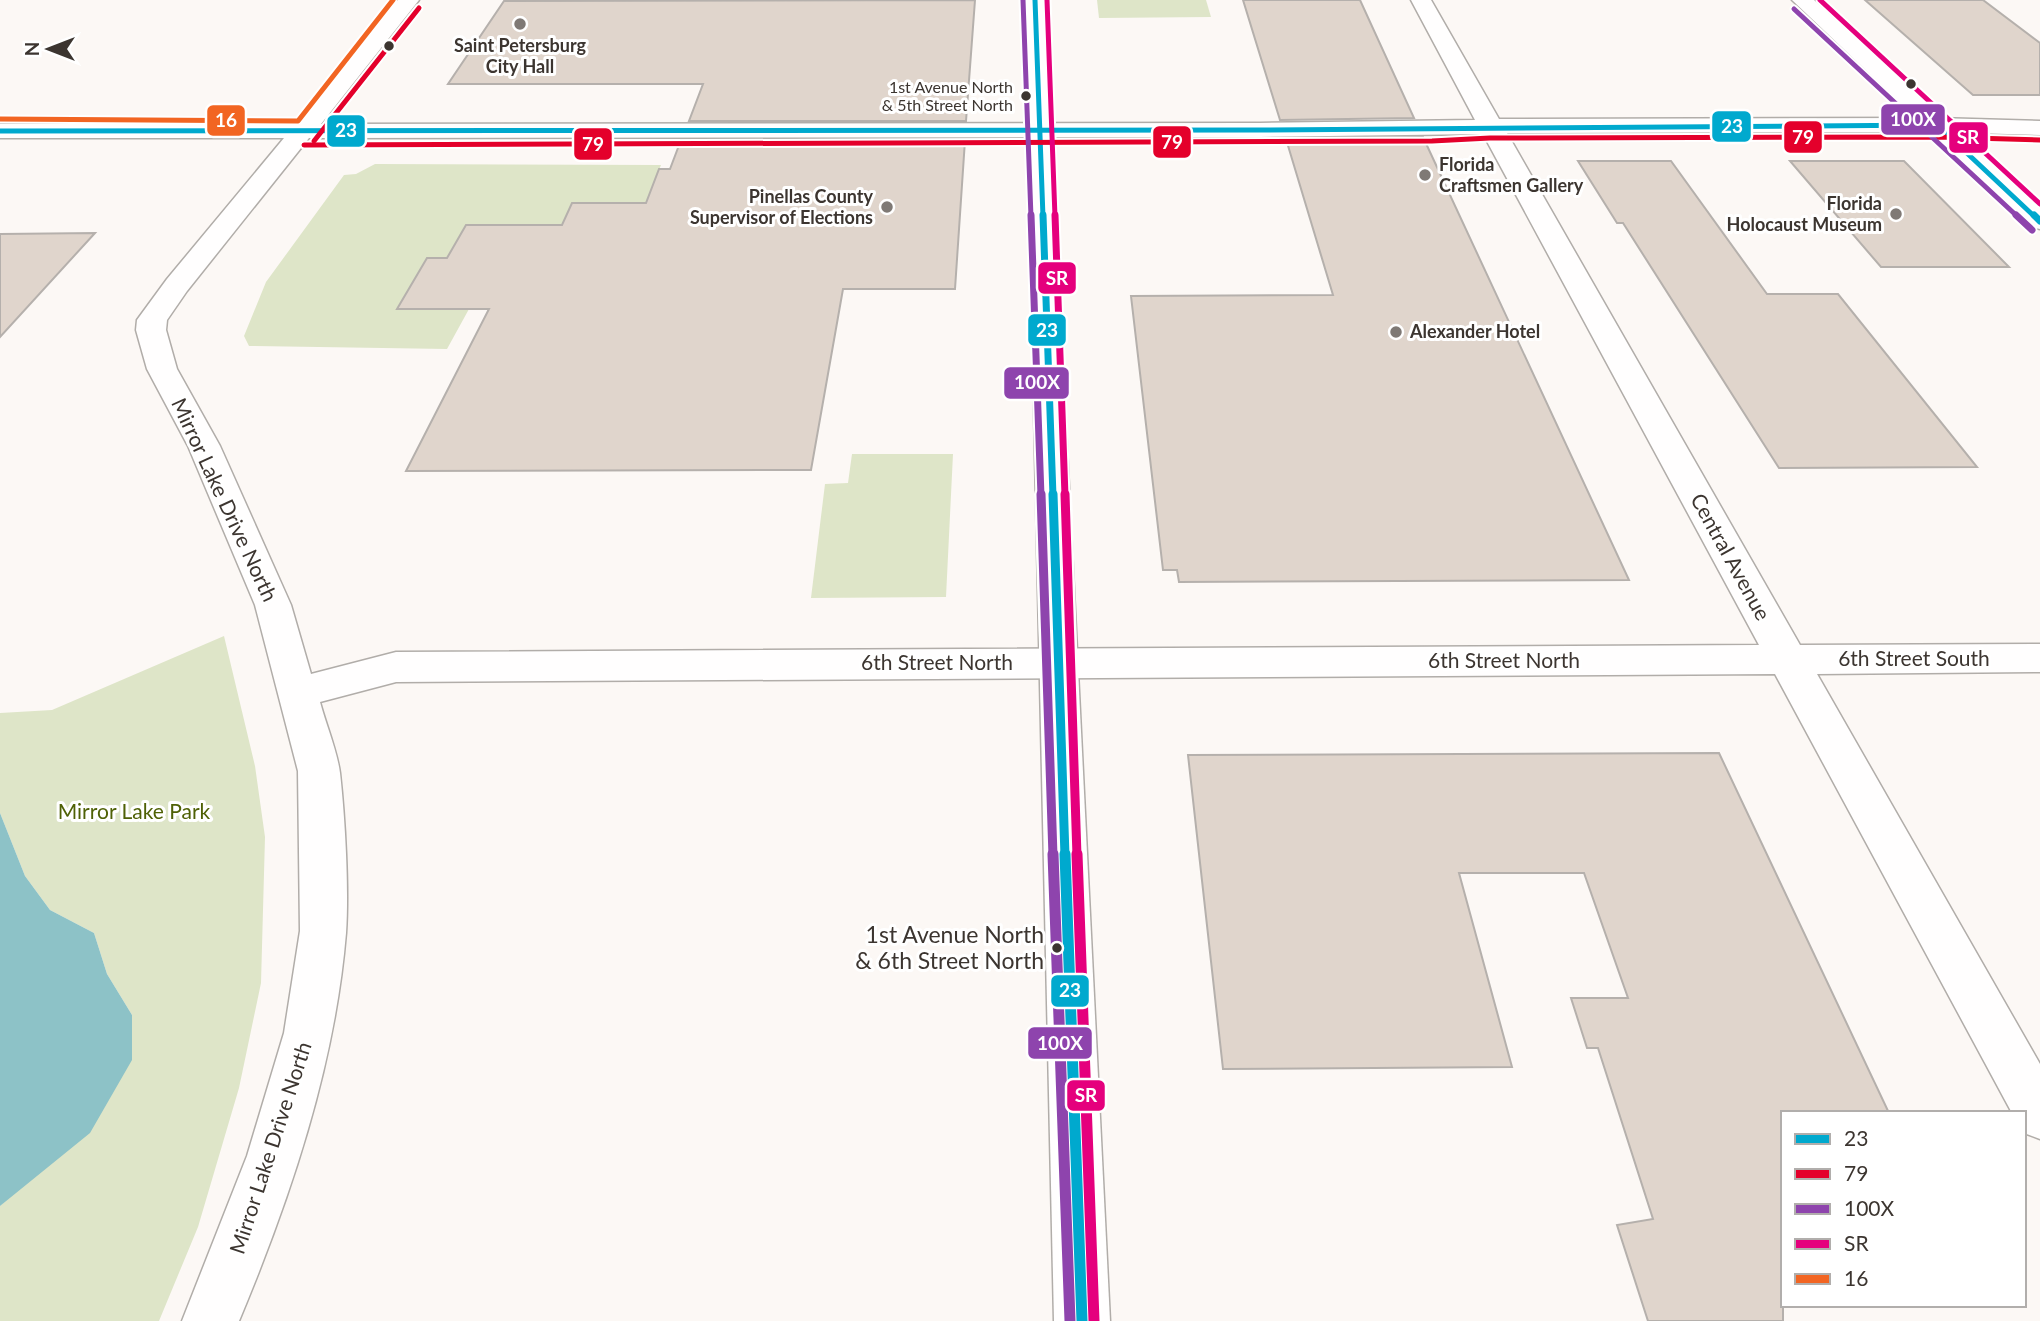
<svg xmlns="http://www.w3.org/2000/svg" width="2040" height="1321" viewBox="0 0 2040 1321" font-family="Lato,sans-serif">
	<rect width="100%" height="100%" fill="#fcf8f5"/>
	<g fill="#dee5c8">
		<path d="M1097 0H1206L1211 17 1099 18Z"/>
		<path d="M375 164 661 165 646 203H572L562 225H467L447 258 397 309H469L447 349 249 346 244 336 266 282 344 175 356 174Z"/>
		<path d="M852 454H953L946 597 811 598 825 484 848 483Z"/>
		<path d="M224 636 255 766 265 837 261 983 239 1088 198 1227 159 1321H0V1206L27 1181 132 1015 107 974 94 933 50 910 25 876 0 813V713L52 710Z"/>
	</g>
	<path fill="#8dc2c7" d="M0 813 25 876 50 910 94 933 107 974 132 1015V1060L90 1133 0 1206Z"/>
	<g fill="#e0d5cc" stroke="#b5b0ac" stroke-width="2">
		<path d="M975 0 966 121H689L703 84H448L504 1Z"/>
		<path d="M1243 0H1360L1414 118 1280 120Z"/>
		<path d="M1865 0H1983L2040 43V95H1973Z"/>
		<path d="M1423 137 1629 580 1179 582 1177 570H1163L1131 296 1333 295 1286 139Z"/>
		<path d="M681 140H965L955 289H843L811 470 406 471 489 309H397L427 258H447L466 225H562L572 203H646L659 169H670Z"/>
		<path d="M1578 161H1671L1767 294H1838L1977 467 1779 468 1623 223H1617Z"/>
		<path d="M1790 161H1904L2009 267H1881Z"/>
		<path d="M95 233 0 337V234Z"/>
		<path d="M1719 753 1889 1113H1783V1321H1648L1617 1225 1653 1219 1598 1048H1587L1571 998H1628L1584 873H1459L1512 1067 1223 1069 1188 755Z"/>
	</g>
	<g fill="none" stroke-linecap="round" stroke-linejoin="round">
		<defs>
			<path id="minor" d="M398 0H419L321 124 1260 123 1475 120 1411 0H1431L1499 119 1937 118 2040 121V135L1937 132 1507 133 1800 645 2040 644V672L1817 674 2040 1064V1139L2024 1133V1113H2012L1775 674 396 682 320 702C326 725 337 750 340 773 345 818 349 888 346 933 335 1066 290 1199 239 1321H182L247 1156 284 1033 300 931 298 771 255 605 188 446 147 369 136 330 137 320 167 279 284 138H0V124H296ZM1483 134 1759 645 396 652 311 674 291 605 220 446 177 369 166 330 167 320 187 291 309 138 1260 137Z"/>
			<g id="major">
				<path d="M1025 0H1045L1110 1321H1054Z"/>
				<path d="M1792 0H1814L2040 207V229L2031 227Z"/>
			</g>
		</defs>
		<use href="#minor" stroke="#b1ada9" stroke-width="3"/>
		<use href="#major" stroke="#b1ada9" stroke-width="3"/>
		<use href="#minor" fill="#fffefe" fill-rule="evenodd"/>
		<use href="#major" fill="#fffefe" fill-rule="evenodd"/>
		<defs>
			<g id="bus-1-far3">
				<path d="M1035 0 1043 217"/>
				<path d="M0 131 1260 130 1937 125 2035 217"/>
			</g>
			<g id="bus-1-far2">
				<path d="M1043 215 1053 496"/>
				<path d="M2034 215 2040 221"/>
			</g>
			<path id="bus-1-far1" d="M1053 494 1065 856"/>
			<path id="bus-1" d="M1065 854 1082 1321"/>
			<g id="bus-2">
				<path d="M314 141 419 8"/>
				<path d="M304 145 1432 141 1490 138 1937 137 2040 140"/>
			</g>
			<g id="bus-3-far3">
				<path d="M1023 0 1031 217"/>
				<path d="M1794 9 2018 217"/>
			</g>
			<g id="bus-3-far2">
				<path d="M1031 215 1041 496"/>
				<path d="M2016 215 2032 230"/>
			</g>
			<path id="bus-3-far1" d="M1041 494 1053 856"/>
			<path id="bus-3" d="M1053 854 1070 1321"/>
			<g id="bus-4-far3">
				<path d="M1047 0 1055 217"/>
				<path d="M1820 0 2040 204"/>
			</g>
			<path id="bus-4-far2" d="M1055 215 1065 496"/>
			<path id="bus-4-far1" d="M1065 494 1077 856"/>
			<path id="bus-4" d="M1077 854 1094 1321"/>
			<path id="bus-5" d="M0 119 298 121 393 0"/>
		</defs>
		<use href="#bus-1-far3" stroke="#fff" stroke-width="9"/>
		<use href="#bus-1-far2" stroke="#fff" stroke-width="11"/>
		<use href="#bus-1-far1" stroke="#fff" stroke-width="14"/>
		<use href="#bus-1" stroke="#fff" stroke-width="17"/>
		<use href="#bus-2" stroke="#fff" stroke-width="9"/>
		<use href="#bus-3-far3" stroke="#fff" stroke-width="9"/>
		<use href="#bus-3-far2" stroke="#fff" stroke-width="11"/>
		<use href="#bus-3-far1" stroke="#fff" stroke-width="14"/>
		<use href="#bus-3" stroke="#fff" stroke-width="17"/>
		<use href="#bus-4-far3" stroke="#fff" stroke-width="9"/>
		<use href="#bus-4-far2" stroke="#fff" stroke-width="11"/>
		<use href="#bus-4-far1" stroke="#fff" stroke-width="14"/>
		<use href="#bus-4" stroke="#fff" stroke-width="17"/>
		<use href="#bus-5" stroke="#fff" stroke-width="9"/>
		<use href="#bus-1-far3" stroke="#00a9ce" stroke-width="5"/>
		<use href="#bus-1-far2" stroke="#00a9ce" stroke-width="7"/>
		<use href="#bus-1-far1" stroke="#00a9ce" stroke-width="9"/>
		<use href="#bus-1" stroke="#00a9ce" stroke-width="11"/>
		<use href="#bus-2" stroke="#e4002b" stroke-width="5"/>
		<use href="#bus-3-far3" stroke="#8e44ad" stroke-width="5"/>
		<use href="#bus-3-far2" stroke="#8e44ad" stroke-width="7"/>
		<use href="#bus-3-far1" stroke="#8e44ad" stroke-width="9"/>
		<use href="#bus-3" stroke="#8e44ad" stroke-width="11"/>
		<use href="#bus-4-far3" stroke="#e5007d" stroke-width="5"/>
		<use href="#bus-4-far2" stroke="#e5007d" stroke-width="7"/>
		<use href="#bus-4-far1" stroke="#e5007d" stroke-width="9"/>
		<use href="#bus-4" stroke="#e5007d" stroke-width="11"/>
		<use href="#bus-5" stroke="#f26522" stroke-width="5"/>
	</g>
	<g fill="#7f7975" stroke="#fff" stroke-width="2.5">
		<circle cx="520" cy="24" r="7"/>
		<circle cx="1425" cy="175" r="7"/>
		<circle cx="887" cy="207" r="7"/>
		<circle cx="1896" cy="214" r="7"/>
		<circle cx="1396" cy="332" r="7"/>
	</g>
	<g fill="#3c3530" stroke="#fff" stroke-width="2.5">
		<circle cx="389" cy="46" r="6"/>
		<circle cx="1911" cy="84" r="6"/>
		<circle cx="1026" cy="96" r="6"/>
		<circle cx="1057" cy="948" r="6"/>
	</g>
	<g text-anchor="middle" stroke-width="6" stroke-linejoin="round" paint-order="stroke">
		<g font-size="16" fill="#3c3530" stroke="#fff" text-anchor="end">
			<text x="1013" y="93">1st Avenue North<tspan x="1013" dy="18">&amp; 5th Street North</tspan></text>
		</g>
		<g font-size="18" font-weight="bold" fill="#3c3530" stroke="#fff" text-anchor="start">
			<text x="520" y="52" text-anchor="middle">Saint Petersburg<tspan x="520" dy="21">City Hall</tspan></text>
			<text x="1439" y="171">Florida<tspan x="1439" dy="21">Craftsmen Gallery</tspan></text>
			<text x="873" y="203" text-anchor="end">Pinellas County<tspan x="873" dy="21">Supervisor of Elections</tspan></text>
			<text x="1882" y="210" text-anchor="end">Florida<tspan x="1882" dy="21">Holocaust Museum</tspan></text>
			<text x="1410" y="338">Alexander Hotel</text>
		</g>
		<g font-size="21" fill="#3c3530" stroke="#fff">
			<text transform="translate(224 500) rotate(65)" y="7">Mirror Lake Drive North</text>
			<text transform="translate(1730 557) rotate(61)" y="7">Central Avenue</text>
			<text x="1914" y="666">6th Street South</text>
			<text x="1504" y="668">6th Street North</text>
			<text x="937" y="670">6th Street North</text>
			<text transform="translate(271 1148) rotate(-72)" y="7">Mirror Lake Drive North</text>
		</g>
		<g font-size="21" fill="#4f6106" stroke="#fff">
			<text x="134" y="819">Mirror Lake Park</text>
		</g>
		<g font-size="23" fill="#3c3530" stroke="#fff" text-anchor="end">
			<text x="1044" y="943">1st Avenue North<tspan x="1044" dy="26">&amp; 6th Street North</tspan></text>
		</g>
	</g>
	<g stroke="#fff" stroke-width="2.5">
		<rect x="1880" y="103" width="66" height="33" rx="7" fill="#8e44ad"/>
		<rect x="206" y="104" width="40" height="33" rx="7" fill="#f26522"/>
		<rect x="1711" y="110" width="41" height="33" rx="7" fill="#00a9ce"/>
		<rect x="326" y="114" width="40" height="34" rx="7" fill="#00a9ce"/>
		<rect x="1783" y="120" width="40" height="34" rx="7" fill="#e4002b"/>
		<rect x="1948" y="121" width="41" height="33" rx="7" fill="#e5007d"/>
		<rect x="1152" y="125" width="40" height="34" rx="7" fill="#e4002b"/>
		<rect x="573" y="127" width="40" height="34" rx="7" fill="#e4002b"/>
		<rect x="1037" y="261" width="40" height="34" rx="7" fill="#e5007d"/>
		<rect x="1027" y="313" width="40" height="34" rx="7" fill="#00a9ce"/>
		<rect x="1003" y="366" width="67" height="34" rx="7" fill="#8e44ad"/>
		<rect x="1050" y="974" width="40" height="34" rx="7" fill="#00a9ce"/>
		<rect x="1027" y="1026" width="66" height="34" rx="7" fill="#8e44ad"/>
		<rect x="1066" y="1079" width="40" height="33" rx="7" fill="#e5007d"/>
	</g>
	<g font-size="19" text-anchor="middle" font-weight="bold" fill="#fff">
		<text x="1913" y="126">100X</text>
		<text x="226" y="127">16</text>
		<text x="1732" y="133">23</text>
		<text x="346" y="137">23</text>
		<text x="1803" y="144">79</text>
		<text x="1968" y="144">SR</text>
		<text x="1172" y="149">79</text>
		<text x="593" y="151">79</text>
		<text x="1057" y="285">SR</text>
		<text x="1047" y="337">23</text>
		<text x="1037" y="389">100X</text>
		<text x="1070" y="997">23</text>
		<text x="1060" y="1050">100X</text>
		<text x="1086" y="1102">SR</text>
	</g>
	<rect x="1781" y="1111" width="245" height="196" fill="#ffffff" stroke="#b1aeac" stroke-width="2"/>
	<rect x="1795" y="1134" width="35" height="10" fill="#00a9ce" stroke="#b1aeac" stroke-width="2"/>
	<text x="1844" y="1146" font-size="21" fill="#3c3530">23</text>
	<rect x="1795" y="1169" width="35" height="10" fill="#e4002b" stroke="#b1aeac" stroke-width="2"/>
	<text x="1844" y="1181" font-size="21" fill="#3c3530">79</text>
	<rect x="1795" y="1204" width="35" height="10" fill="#8e44ad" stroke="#b1aeac" stroke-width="2"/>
	<text x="1844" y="1216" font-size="21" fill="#3c3530">100X</text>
	<rect x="1795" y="1239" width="35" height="10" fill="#e5007d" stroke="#b1aeac" stroke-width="2"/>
	<text x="1844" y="1251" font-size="21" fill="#3c3530">SR</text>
	<rect x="1795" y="1274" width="35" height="10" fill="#f26522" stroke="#b1aeac" stroke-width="2"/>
	<text x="1844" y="1286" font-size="21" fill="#3c3530">16</text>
	<g transform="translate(49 49) rotate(270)" stroke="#ffffff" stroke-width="5" paint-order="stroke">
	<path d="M0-5L12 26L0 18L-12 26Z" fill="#3c3530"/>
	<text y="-10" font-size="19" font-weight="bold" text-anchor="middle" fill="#3c3530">N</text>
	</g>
</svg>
